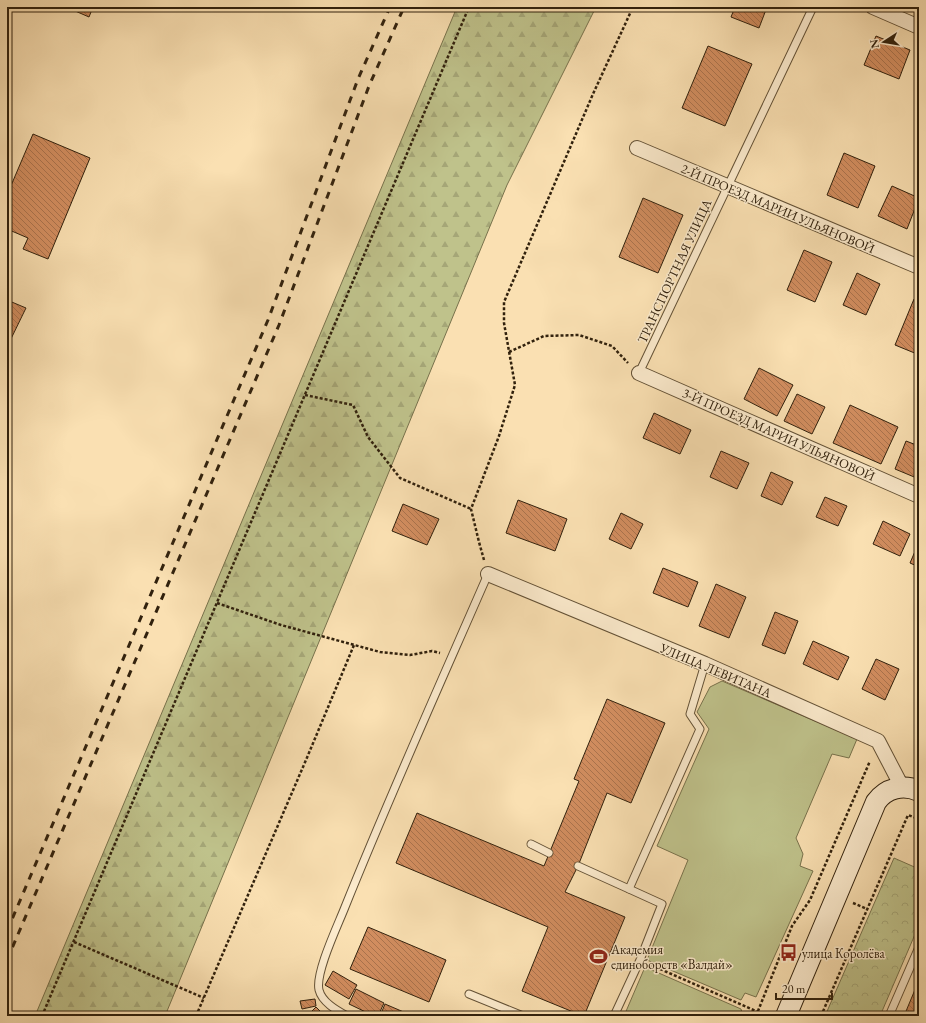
<svg xmlns="http://www.w3.org/2000/svg" width="926" height="1023" viewBox="0 0 926 1023" font-family="'EB Garamond',serif">
	<defs>
		<pattern id="forest-firs" width="22" height="20" patternUnits="userSpaceOnUse"><rect width="22" height="20" fill="#bfc28b"/><path d="M5 1l3.5 6h-7zM16 11l3.5 6h-7z" fill="#a5a677"/></pattern>
		<pattern id="park-crowns" width="20" height="18" patternUnits="userSpaceOnUse"><rect width="20" height="18" fill="#bfc28b"/><path d="M2 6a3 3 0 1 1 6 0M12 15a3 3 0 1 1 6 0" fill="none" stroke="#a5a677"/></pattern>
		<pattern id="building-back-hatch" width="6" height="6" patternUnits="userSpaceOnUse"><rect width="6" height="6" fill="#d18d5f"/><path d="M-1 5l2 2M0 0l6 6M5-1l2 2" fill="none" stroke="#aa734d"/></pattern>
	</defs>
	<rect width="100%" height="100%" fill="#fae0b2"/>
	<filter id="stains"><feTurbulence type="fractalNoise" baseFrequency=".005" numOctaves="4"/><feColorMatrix values="0 0 0 0 .2 0 0 0 0 .09 0 0 0 0 .02 0 0 0 .5 -.17"/></filter>
	<radialGradient id="worn" r=".72"><stop offset=".6" stop-color="#630" stop-opacity="0"/><stop offset="1" stop-color="#630" stop-opacity=".3"/></radialGradient>
	<g fill="#bfc28b" stroke="#78724c">
		<path d="M722 681 857 739 849 758 832 754 796 838 803 854 800 866 813 871 756 997 745 993 741 1000 647 960 688 860 657 846 709 729 697 712 710 687Z"/>
		<path d="M645 967 741 1009 743 1016H624Z"/>
	</g>
	<path fill="url(#forest-firs)" stroke="#78724c" d="M457 7H596L507 185 165 1016H35Z"/>
	<path fill="url(#park-crowns)" stroke="#78724c" d="M894 858 919 869V925L880 1016H825Z"/>
	<g fill="url(#building-back-hatch)" stroke="#31210d">
		<path d="M66 7H93L89 17Z"/>
		<path d="M735 7H767L759 28 731 17Z"/>
		<path d="M876 36 910 50 899 79 864 65Z"/>
		<path d="M708 46 752 64 725 126 682 108Z"/>
		<path d="M33 134 90 158 48 259 23 249 28 238 7 229V195Z"/>
		<path d="M844 153 875 166 858 208 827 195Z"/>
		<path d="M892 186 919 198 907 229 878 216Z"/>
		<path d="M643 198 683 215 658 273 619 257Z"/>
		<path d="M804 250 832 262 815 302 787 290Z"/>
		<path d="M857 273 880 284 866 315 843 305Z"/>
		<path d="M914 299 919 301V350L917 354 895 345Z"/>
		<path d="M7 300 26 308 7 347Z"/>
		<path d="M759 368 793 385 777 416 744 399Z"/>
		<path d="M797 394 825 407 812 434 784 421Z"/>
		<path d="M850 405 898 427 881 464 833 443Z"/>
		<path d="M654 413 691 430 680 454 643 438Z"/>
		<path d="M906 441 919 446V479L895 469Z"/>
		<path d="M721 451 749 463 737 489 710 477Z"/>
		<path d="M771 472 793 482 782 505 761 496Z"/>
		<path d="M825 497 847 506 838 526 816 517Z"/>
		<path d="M518 500 567 519 555 551 506 533Z"/>
		<path d="M403 504 439 519 427 545 392 531Z"/>
		<path d="M621 513 643 524 631 549 609 539Z"/>
		<path d="M883 521 910 534 900 556 873 544Z"/>
		<path d="M919 542V567L910 563Z"/>
		<path d="M663 568 698 582 688 607 653 593Z"/>
		<path d="M716 584 746 597 729 638 699 626Z"/>
		<path d="M775 612 798 621 785 654 762 645Z"/>
		<path d="M813 641 849 657 838 680 803 664Z"/>
		<path d="M876 659 899 669 885 700 862 689Z"/>
		<path d="M607 699 665 723 631 803 607 793 578 866 565 892 625 917 584 1016H583L522 991 548 927 396 863 417 813 544 866 579 781 574 779Z"/>
		<path d="M368 927 446 960 429 1002 350 969Z"/>
		<path d="M333 971 357 985 349 999 325 985Z"/>
		<path d="M919 980V1016H904Z"/>
		<path d="M356 989 384 1003 378 1016H374L349 1004Z"/>
		<path d="M315 999 316 1006 302 1009 300 1001Z"/>
		<path d="M385 1004 413 1016H380Z"/>
		<path d="M316 1007 322 1013 319 1016H307Z"/>
	</g>
	<g fill="none" stroke-linecap="round" stroke-linejoin="round">
		<defs>
			<g id="service">
				<path d="M639 373 813 7"/>
				<path d="M531 844 549 853"/>
				<path d="M578 866 629 889"/>
				<path d="M469 994 523 1016"/>
				<path d="M347 1016C336 1010 322 1002 319 990 315 973 338 925 345 907 390 795 440 684 488 574"/>
				<path d="M614 1016 640 960 662 904 629 889 700 729 690 714 705 664"/>
				<path d="M889 1016 919 947"/>
			</g>
			<g id="minor">
				<path d="M873 7 919 27"/>
				<path d="M637 148 919 267"/>
				<path d="M639 373 919 496"/>
				<path d="M488 574 705 664 878 741 902 787"/>
			</g>
			<path id="secondary" d="M786 1016 876 802C886 788 903 784 919 791"/>
		</defs>
		<use href="#service" stroke="#635136" stroke-width="9"/>
		<use href="#minor" stroke="#635136" stroke-width="16"/>
		<use href="#secondary" stroke="#31210d" stroke-width="22"/>
		<g stroke="#31210d" stroke-width="2.5" stroke-dasharray="3 2" stroke-linecap="butt">
			<path d="M509 352 544 336 579 335 612 346 628 363"/>
			<path d="M305 395 353 405 368 437 400 478 471 509"/>
			<path d="M484 560 479 542 471 509 499 436 515 385 504 323V302L593 94 633 7"/>
			<path d="M217 603 281 625 380 652 410 655 432 651 440 653"/>
			<path d="M853 903 867 909"/>
			<path d="M74 942 204 998"/>
			<path d="M651 965 758 1012"/>
			<path d="M42 1016 469 7"/>
			<path d="M196 1016 306 760 354 645"/>
			<path d="M756 1016 792 926 810 900 870 761"/>
			<path d="M821 1016 908 815 919 819"/>
		</g>
		<use href="#service" stroke="#fcebcd" stroke-width="7"/>
		<use href="#minor" stroke="#fcebcd" stroke-width="14"/>
		<use href="#secondary" stroke="#fcebcd" stroke-width="20"/>
		<g stroke="#31210d" stroke-width="3" stroke-dasharray="7 7" stroke-linecap="butt">
			<path d="M7 931 268 320 358 79 390 7"/>
			<path d="M7 960 279 325 369 86 404 7"/>
		</g>
	</g>
	<defs>
		<symbol id="bus-bare" viewBox="-9 -9 18 18"><path d="M-5-6H5V4H4V6H2V4H-2V6H-4V4H-5ZM-3.5-4V0h7V-4ZM-3.5 1.2v1.5H-2V1.2ZM2 1.2v1.5H3.5V1.2Z" fill="#8f2418" stroke="#fcebcd" stroke-width="2.5" paint-order="stroke"/></symbol>
		<symbol id="stadium-bare" viewBox="-9 -9 18 18"><path d="M0-5a6.5 5 0 1 0 0 10a6.5 5 0 1 0 0-10ZM-3.5-1.8h7v3.6h-7Z" fill="#8f2418" stroke="#fcebcd" stroke-width="2.5" paint-order="stroke"/></symbol>
	</defs>
	<g fill-rule="evenodd">
		<use href="#bus-bare" x="776" y="940" width="25" height="25"/>
		<use href="#stadium-bare" x="586" y="944" width="25" height="25"/>
	</g>
	<g text-anchor="middle" stroke-width="3" stroke-linejoin="round" paint-order="stroke">
		<g font-size="13" fill="#31210d" stroke="#fcebcd">
			<text transform="translate(778 208) rotate(23)" y="5">2-Й ПРОЕЗД МАРИИ УЛЬЯНОВОЙ</text>
			<text transform="translate(674 271) rotate(-65)" y="5">ТРАНСПОРТНАЯ УЛИЦА</text>
			<text transform="translate(779 434) rotate(24)" y="5">3-Й ПРОЕЗД МАРИИ УЛЬЯНОВОЙ</text>
			<text transform="translate(716 670) rotate(23)" y="5">УЛИЦА ЛЕВИТАНА</text>
		</g>
		<g font-size="13" fill="#31210d" stroke="#fcebcd" text-anchor="start">
			<text x="611" y="954">Академия<tspan x="611" dy="15">единоборств «Валдай»</tspan></text>
			<text x="802" y="958">улица Королёва</text>
		</g>
	</g>
	<rect width="926" height="1023" fill="none" stroke="#fae0b2" stroke-width="24"/>
	<rect x="8" y="8" width="910" height="1007" fill="none" stroke="#31210d" stroke-width="2"/>
	<rect x="12" y="12" width="902" height="999" fill="none" stroke="#31210d"/>
	<g transform="translate(884 42) rotate(258)" stroke="#fcebcd" stroke-width="3" paint-order="stroke">
	<path d="M0-3L7 15L0 10L-7 15Z" fill="#31210d"/>
	<text y="-6" font-size="11" font-weight="bold" text-anchor="middle" fill="#31210d">N</text>
	</g>
	<path d="M776 993v6h56v-6" fill="none" stroke="#31210d" stroke-width="2"/>
	<text x="782" y="993" font-size="12" fill="#31210d" stroke="#fcebcd" stroke-width="3" paint-order="stroke">20 m</text>
	<rect width="100%" height="100%" filter="url(#stains)"/>
	<rect width="100%" height="100%" fill="url(#worn)"/>
</svg>
